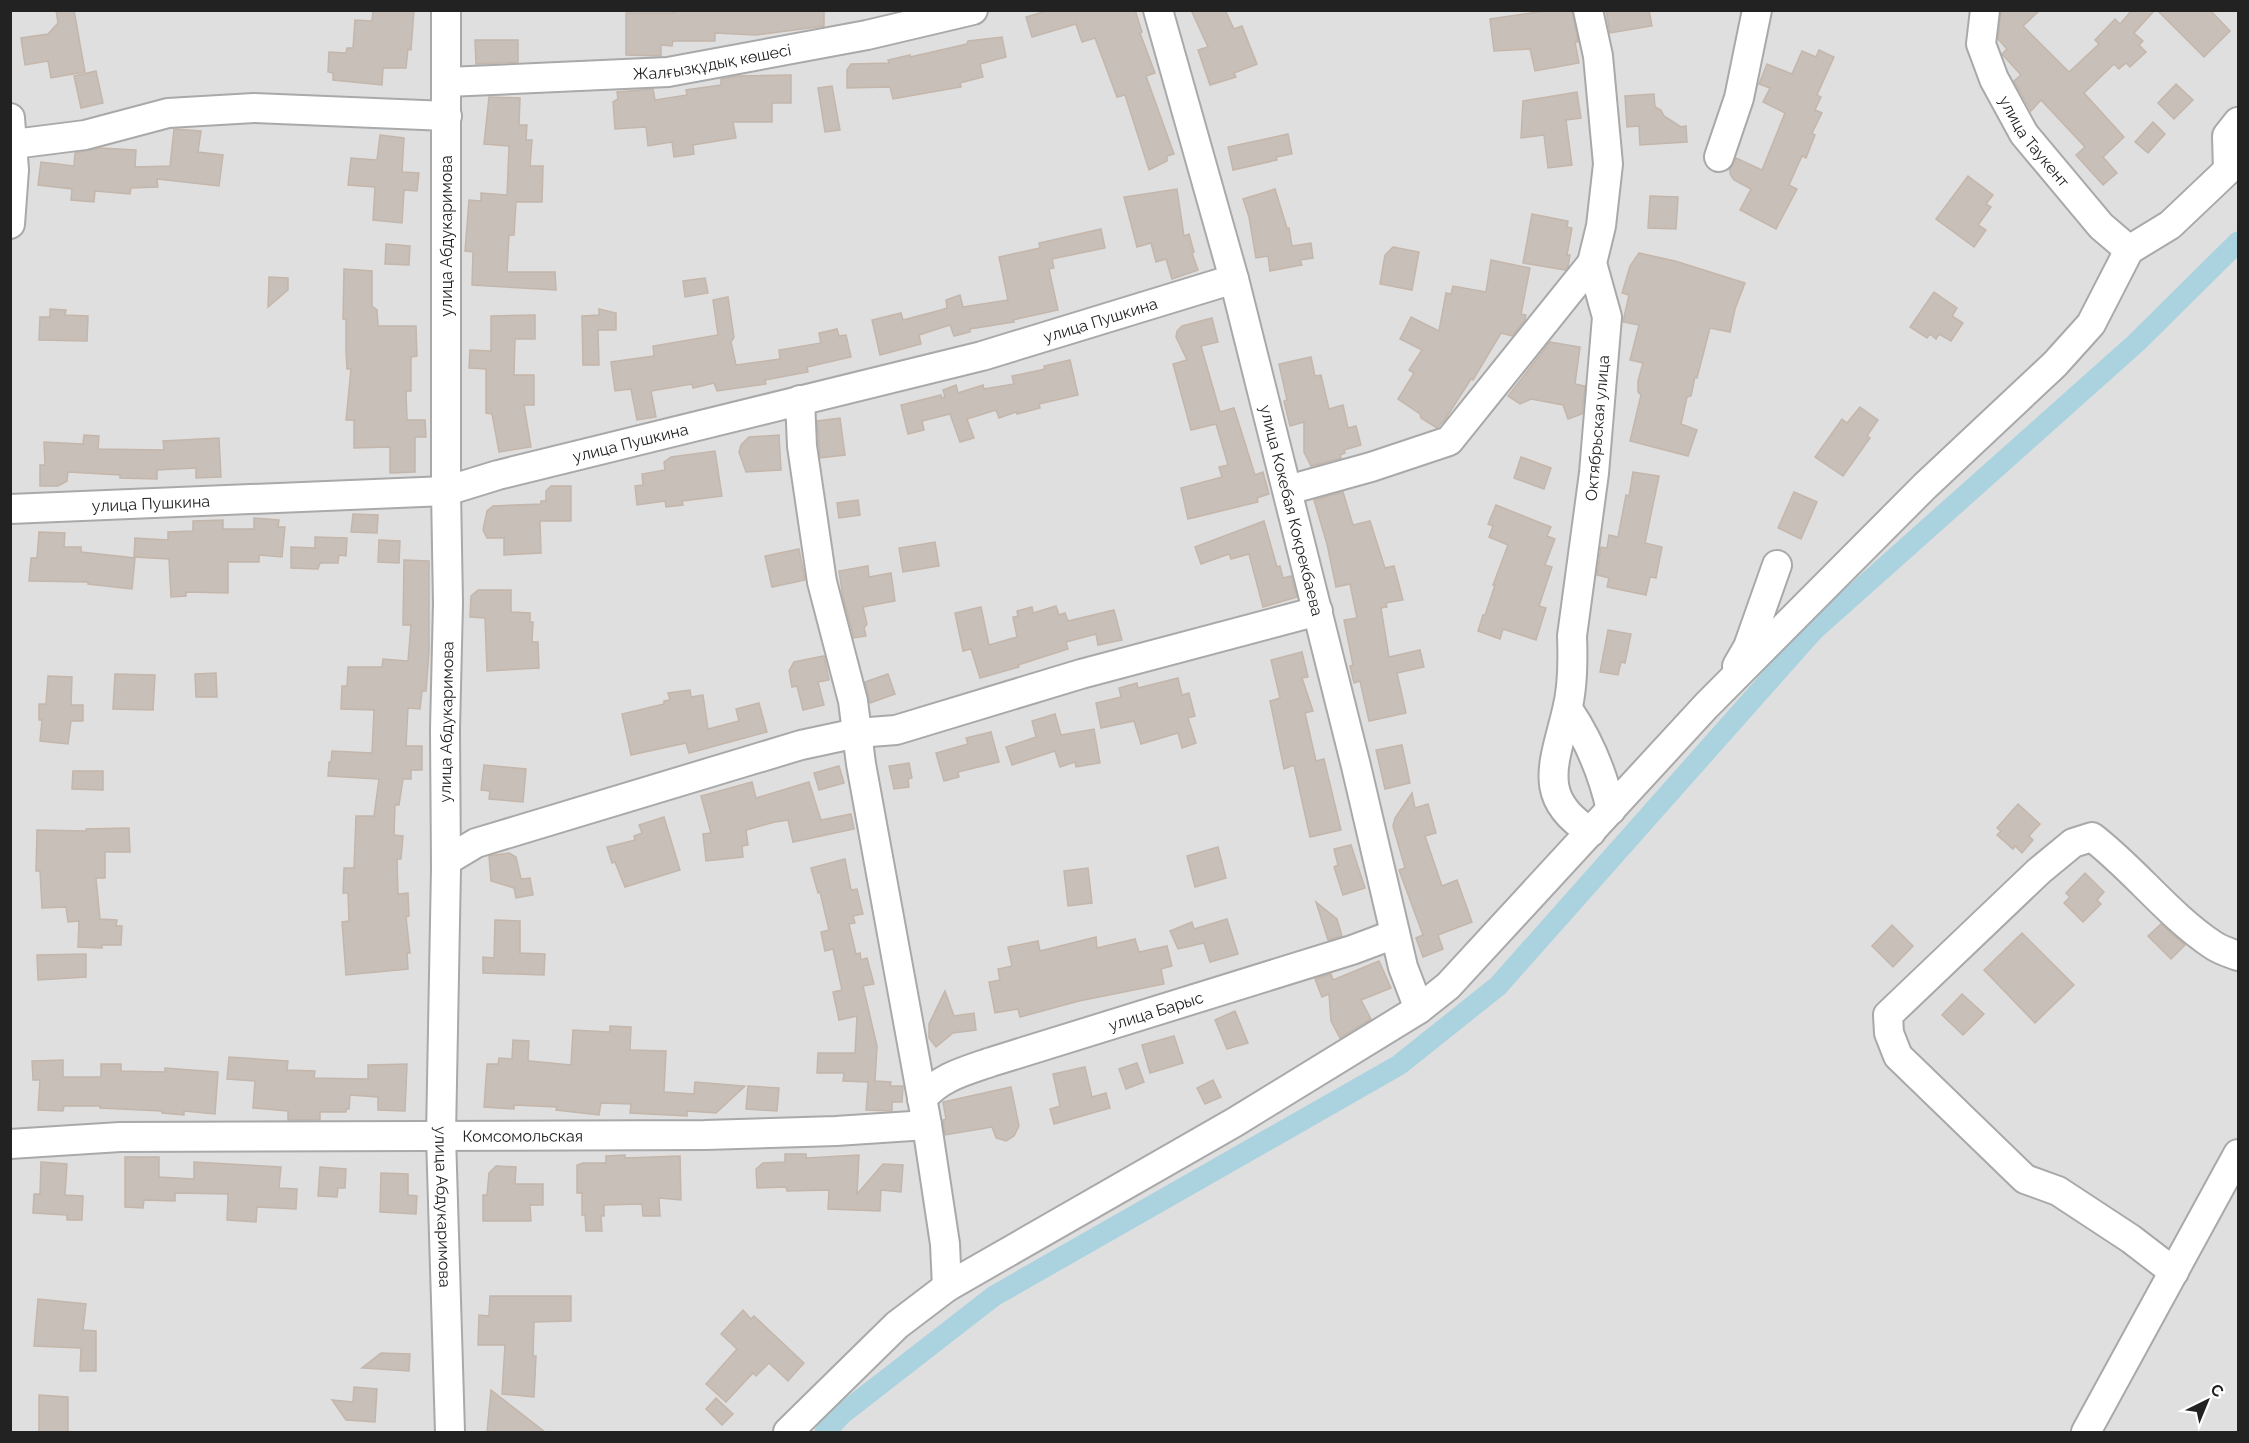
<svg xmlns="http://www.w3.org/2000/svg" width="2249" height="1443" viewBox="0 0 2249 1443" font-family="Raleway,sans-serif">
	<rect width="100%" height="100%" fill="#f2efe9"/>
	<rect fill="#e0dfdf" x="11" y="11" width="2227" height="1421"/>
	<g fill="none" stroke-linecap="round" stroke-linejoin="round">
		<path stroke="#aad3df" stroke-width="21" d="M825 1432 842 1414 994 1296 1399 1065 1498 986 1813 631 2136 343 2238 242"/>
	</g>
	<g fill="#c7bfb8" stroke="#c4b6ab" stroke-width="1.5">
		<path d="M56 10H74L85 72 51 78 48 61 25 65 21 38 48 34 58 23Z"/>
		<path d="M373 10H414L411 50 408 49 406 68H383L382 85 333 80V73L328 72 329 52 346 53 347 48H353L355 20 372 21Z"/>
		<path d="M674 10H824V26L756 35 715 33V41H673L672 46 661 45V56L626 55V13H674Z"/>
		<path d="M1050 10H1135L1142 32 1140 33 1155 73 1146 76 1174 154 1167 156V161L1149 170 1125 95 1117 97 1095 38 1082 42 1076 24 1032 37 1026 17Z"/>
		<path d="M1191 10H1225L1234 29 1242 26 1257 64 1234 73 1236 77 1210 85 1198 50 1208 47Z"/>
		<path d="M1552 10H1572L1578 42H1575L1579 63 1535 71 1530 49 1494 51 1490 19Z"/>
		<path d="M1606 10H1649L1652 26 1610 33Z"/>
		<path d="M2001 10H2040L2023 26 2069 72 2099 44 2095 40 2115 19 2120 24 2132 10H2155L2134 33 2143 41 2139 45 2146 52 2130 67 2126 63 2119 69 2114 64 2084 93 2124 137 2103 157 2117 173 2103 185 2076 155 2085 147 2041 100 2031 111 2014 81 2021 75 2002 54 2007 49 1998 39Z"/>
		<path d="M2157 10H2210L2230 31 2204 57Z"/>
		<path d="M1002 37 1006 57 980 64 983 77 960 83 961 87 893 99 890 87 847 88V70L851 64 889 63 888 60 910 55V57L967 44 968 41Z"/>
		<path d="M475 40H518V62L476 64Z"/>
		<path d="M1819 50 1834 57 1817 95 1821 97 1815 110 1822 113 1812 133 1815 135 1806 158 1802 156 1789 185 1797 189 1776 229 1740 210 1751 189 1734 180 1730 174V169L1736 158 1762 170 1785 113 1763 102 1770 88 1759 84 1767 64 1792 74 1802 51 1816 57Z"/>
		<path d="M96 71 103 103 81 108 74 76Z"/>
		<path d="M791 75V103H772V122H733L736 138 693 145 694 154 674 157 672 142 648 146 646 127 615 129 613 102 618 99 617 92 653 89 655 100 687 95 686 90 721 85V79L738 76Z"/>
		<path d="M2176 84 2193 100 2174 119 2158 103Z"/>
		<path d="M832 86 840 130 825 132 818 88Z"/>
		<path d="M1577 92 1581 118 1566 120 1572 165 1548 168 1544 135 1521 138 1523 101Z"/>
		<path d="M1654 94 1655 107 1661 110 1664 116 1681 127 1686 126 1687 142 1640 145 1639 126 1627 127 1625 96Z"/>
		<path d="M489 97 520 98 519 125H527L526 140H532L530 166H543L542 202H516L514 235H509L507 272H555L556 290 472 285 473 252 465 251 469 200 481 201V193L507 195 509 146 484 144Z"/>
		<path d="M2153 122 2165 134 2148 153 2135 142Z"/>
		<path d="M174 129 201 131 198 152 223 155 219 186 157 179 158 187 131 188 130 194 95 191 94 202 71 200 72 189 38 185 41 162 74 166 75 153 99 148 136 150 135 167 170 166Z"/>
		<path d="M1288 134 1292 154 1276 157 1277 160 1233 170 1228 147Z"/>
		<path d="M380 135 404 138 402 172 419 173 417 191 404 190 402 223 373 220 375 187 348 185 351 158 377 160Z"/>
		<path d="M1968 176 1993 195 1986 204 1991 207 1978 225 1986 230 1974 247 1936 219Z"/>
		<path d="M1177 189 1184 236 1189 234 1194 252 1192 253 1198 270 1172 279 1166 259 1156 262 1151 243 1137 247 1124 197Z"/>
		<path d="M1275 189 1287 228H1289L1292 246 1311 243 1313 258 1300 260 1302 265 1270 271 1268 256 1256 258 1249 217 1243 199Z"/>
		<path d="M1650 196 1678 197 1676 229 1648 228Z"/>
		<path d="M1532 214 1568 221 1567 227 1572 228 1567 255H1570L1568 267 1565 270 1523 263Z"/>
		<path d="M1101 229 1105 248 1052 259 1054 268 1049 269 1058 310 1013 320 1014 322 970 329V332L954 336 950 325 919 335 921 344 880 355 872 320 901 313 903 320 941 310 947 308 946 300 960 295 963 307 1008 300 999 257 1040 248 1039 243Z"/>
		<path d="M386 244 410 246 409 265 385 264Z"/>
		<path d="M1393 247 1419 252 1412 290 1380 284 1385 255Z"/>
		<path d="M1639 253 1675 261 1745 283 1735 309 1730 332 1710 328 1697 378 1695 377 1691 396 1687 397 1681 424 1697 430 1688 456 1630 441 1641 395 1638 392V381L1643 363 1630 360 1639 325 1623 322 1629 295 1622 293 1630 266Z"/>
		<path d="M1491 260 1530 268 1521 314 1526 315 1525 320 1512 336 1501 333 1473 380 1471 379 1446 418 1437 428 1421 418 1420 414 1398 399 1414 373 1409 370 1422 350 1400 339 1411 317 1439 331 1446 293 1451 294 1453 286 1486 292Z"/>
		<path d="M344 269 372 271V306L377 310 378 326H416L417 356 411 357V391H406L407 420H425L426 437H415V472L390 473V447L354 448V420H346L351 369H347L346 351V319H343Z"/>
		<path d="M269 277 288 278V290L268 307Z"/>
		<path d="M705 278 708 293 685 297 683 281Z"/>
		<path d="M1934 292 1957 308 1952 316 1963 323 1951 341 1939 334 1936 339 1930 334 1927 338 1910 327Z"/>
		<path d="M728 297 734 337 731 342 736 365 780 359 779 350 821 343 819 333 837 329 839 336 846 335 851 357 807 367 808 372 765 380 766 384 717 391 714 383 693 388 692 384 651 391 656 417 637 420 631 389 615 391 611 362 654 356 653 346 718 335 713 300Z"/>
		<path d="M50 309 66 310 65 315 88 316 87 341 39 340 40 317H50Z"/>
		<path d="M599 309 616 313V330H598L599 365H583L582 316 599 315Z"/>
		<path d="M535 315V339H515L514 375H534V405H524L531 447 499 452 492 414 486 413V369L469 368 470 350 491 351V316Z"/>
		<path d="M1212 318 1218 342 1201 346 1220 412 1234 408 1255 475 1263 472 1269 494 1257 498 1258 502 1188 519 1181 488 1222 477 1219 467 1228 465 1216 424 1191 430 1173 364 1187 360 1176 337 1177 331 1182 326Z"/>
		<path d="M1550 342 1580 347 1575 384 1585 386 1582 414 1568 419 1563 405 1531 399 1520 404 1508 396Z"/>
		<path d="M1311 357 1315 376 1321 375 1329 409 1343 405 1348 428 1356 426 1361 445 1344 450 1345 453 1340 455 1341 458 1311 466 1304 452V422L1290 426 1284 401 1287 400 1279 364Z"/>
		<path d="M1070 360 1078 395 1039 404 1040 408 1017 414 1016 412 999 418 996 410 967 419 974 438 960 442 950 414 922 421 924 430 908 434 901 405 941 395 942 398 945 397 943 390 956 385 958 393 983 385 984 389 1014 384 1012 376 1045 369 1044 366Z"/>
		<path d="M1860 407 1878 420 1867 436 1870 438 1843 476 1815 457 1842 419 1847 423Z"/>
		<path d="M840 418 845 455 820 458 817 421Z"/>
		<path d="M84 435 99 436 98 449 164 450 163 441 219 438 221 477 196 478V468L157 470V479L120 478V475L68 472 67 481 58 486H40V465H45L44 442 83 444Z"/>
		<path d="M779 435 781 470 746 472 739 452 741 445 749 437Z"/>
		<path d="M715 451 722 496 682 501 683 505 666 507 665 501 637 505 635 486 643 485 642 474 665 470 664 462 671 457Z"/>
		<path d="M1521 457 1551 468 1544 489 1514 478Z"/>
		<path d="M1633 472 1659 476 1645 543 1662 547 1656 578 1650 577 1646 595 1607 587 1609 578 1597 575 1601 547 1607 548 1609 535 1618 537 1626 495 1629 496Z"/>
		<path d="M551 486H571V521H540L541 553 504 555V538H487L483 530 487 511 493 506 541 504V501H546V491Z"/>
		<path d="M1343 492 1353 525 1370 521 1385 568 1394 566 1403 600 1386 603 1387 607 1381 608 1389 657 1420 650 1424 667 1397 673 1406 713 1369 721 1360 681 1354 683 1350 666 1353 665 1344 620 1357 618 1350 584 1336 587 1327 544 1314 500Z"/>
		<path d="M1794 492 1817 502 1801 539 1778 528Z"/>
		<path d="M858 500 860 515 839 518 837 503Z"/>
		<path d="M1496 505 1551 527 1547 536 1555 539 1545 565 1552 567 1539 606 1546 608 1536 640 1503 629 1500 639 1478 631 1483 615H1485L1495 585H1493L1508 545 1489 537 1493 526 1488 524Z"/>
		<path d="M353 514 378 515 377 533 351 532Z"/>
		<path d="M254 518 279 520 278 527H285L282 557 259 555V562H228V593L186 592V596L171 597 169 559 134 557 135 538 168 540V532L193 531V521L223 520V529H254Z"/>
		<path d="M1264 521 1277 567 1280 566 1283 578 1291 576 1297 597 1263 607 1249 554 1231 559 1229 554 1201 564 1195 547Z"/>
		<path d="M39 532 65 533 64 547H81V552L135 558 132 589 88 584V582L29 581 31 558H37Z"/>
		<path d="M315 537 347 538 346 556 339 555 338 563H320L318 569 291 568V547L315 548Z"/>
		<path d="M379 540 400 541 399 563 378 562Z"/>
		<path d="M935 542 939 566 903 572 899 548Z"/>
		<path d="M799 549 805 580 772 587 765 556Z"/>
		<path d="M404 560 429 561V652L426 691H422L420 709 408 708 406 746H422V770H411V779H403L399 805H395L394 835 403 836 401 859H397L398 894 408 893 409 916 406 917 410 953H407L408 969 346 975 342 922 349 921 348 893H343L344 868H354L356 816H374L379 779 328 776 329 762H331L332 751 372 753 374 710 341 709 342 686H347L348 667H382L383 659 408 661 411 625H403Z"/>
		<path d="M868 566 869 577 891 573 895 601 863 607 867 624 864 628 866 636 854 638 843 597 839 571Z"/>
		<path d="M478 590H511V612L530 613V622H533L532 642H538L539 668 487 671 485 618 470 617 471 596Z"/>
		<path d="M1056 606 1059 615 1065 613 1068 621 1114 610 1122 640 1098 645 1096 634 1066 642 1068 649 1018 665 1019 667 980 678 971 649 963 651 955 613 981 607 989 645 1017 637 1013 617 1018 616 1017 611 1032 607 1033 613Z"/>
		<path d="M1608 630 1631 634 1625 663 1621 662 1618 675 1600 672Z"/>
		<path d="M1302 652 1308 677 1302 678 1313 711 1305 713 1316 761 1324 759 1341 830 1310 837 1294 765 1284 769 1270 701 1280 698 1271 660Z"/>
		<path d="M824 656 829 680 818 682 824 705 803 710 797 686 792 687 789 671 794 662Z"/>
		<path d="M216 673 217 697H196L195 674Z"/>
		<path d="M115 674 155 675 153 710 113 709Z"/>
		<path d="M888 674 895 694 870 703 865 682Z"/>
		<path d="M48 676 72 677 71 705H83V721H71L68 744 40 741 42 720H39V704H46Z"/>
		<path d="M1178 678 1182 695 1189 693 1195 716 1188 718 1196 743 1182 748 1178 733 1141 744 1134 721 1101 728 1096 703 1121 697 1119 688 1137 683 1138 688Z"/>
		<path d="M690 690 691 697 703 695 708 729 739 721 736 709 759 703 767 732 689 753 686 743 631 755 622 714 664 704V701L670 700 668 693Z"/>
		<path d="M1055 714 1061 735 1094 729 1100 763 1076 767 1075 762 1060 767 1055 751 1012 765 1006 747 1036 737 1032 721Z"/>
		<path d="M991 732 999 762 958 772 959 777 944 781 936 753 968 744 966 738Z"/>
		<path d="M1402 745 1410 783 1385 789 1376 750Z"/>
		<path d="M909 763 912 778 908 779 909 787 894 789 889 766Z"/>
		<path d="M484 765 526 769 523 802 489 799 490 791 481 790Z"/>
		<path d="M839 766 844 783 819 790 814 773Z"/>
		<path d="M73 771H103V790L72 789Z"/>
		<path d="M752 782 756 798 809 782 821 820 851 814 854 829 793 842 788 820 775 822 746 830 748 845 742 846 743 857 706 861 703 834 711 833 701 796Z"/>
		<path d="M1412 793 1415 808 1428 804 1436 833 1425 836 1442 886 1457 880 1472 922 1438 935 1443 949 1423 957 1416 938 1423 935 1399 870 1405 868 1393 826 1395 818Z"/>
		<path d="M2018 804 2040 824 2029 836 2033 840 2022 853 2015 846 2013 849 1997 835 2001 831 1997 828Z"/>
		<path d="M664 817 680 870 625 887 615 862 612 863 607 847 635 840 634 836 642 833 639 825Z"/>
		<path d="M129 828 130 852H105V878H96L100 919 117 920 116 926H122L121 945H102V948L78 947 79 921 68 922 66 907 42 908 40 871H36L37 830 86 831V829Z"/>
		<path d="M1351 845 1365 888 1343 895 1334 867 1338 865 1334 849Z"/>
		<path d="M1218 847 1226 878 1195 887 1187 856Z"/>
		<path d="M509 853 516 857 521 879 530 878 533 895 516 898 514 888 491 881 489 856Z"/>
		<path d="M845 859 851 890 857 889 863 914 853 916 855 923 849 924 856 954 860 953 861 960 867 958 874 984 863 986 877 1046 875 1081 891 1082 890 1086H903L902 1102H892V1111L866 1110 868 1082 843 1081 844 1073H817L818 1053H855L857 1016 839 1020 833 992 842 990 833 949 825 951 821 932 829 930 820 892 818 893 811 868Z"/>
		<path d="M1088 868 1092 903 1068 906 1064 871Z"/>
		<path d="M2085 873 2104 892 2097 900 2101 904 2083 922 2064 903 2070 897 2066 893Z"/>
		<path d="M1316 902 1337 919 1342 936 1328 940Z"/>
		<path d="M1227 919 1238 954 1210 962 1204 943 1178 949 1170 931 1192 922 1194 929Z"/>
		<path d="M495 920 520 921V953L545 954 544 975 483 973V957L494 958Z"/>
		<path d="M2161 924 2185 945 2171 959 2148 936Z"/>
		<path d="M1892 925 1913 946 1893 967 1872 946Z"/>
		<path d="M2022 933 2074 985 2035 1023 1984 970Z"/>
		<path d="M1096 937 1097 948 1135 939 1139 952 1167 946 1172 966 1161 969 1164 984 1079 1001 1020 1017 1018 1009 995 1013 989 982 1000 980 998 969 1012 966 1008 947 1038 941 1040 951Z"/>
		<path d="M86 954V977L38 980 37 955Z"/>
		<path d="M1379 961 1391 988 1361 1000 1371 1019 1340 1038 1331 1021 1329 994 1322 997 1315 979 1331 974 1333 980Z"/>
		<path d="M945 991 954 1016 974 1013 976 1030 953 1033 936 1047 929 1038V1024Z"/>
		<path d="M1962 994 1984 1014 1963 1035 1942 1015Z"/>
		<path d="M1235 1011 1248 1043 1227 1049 1215 1020Z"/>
		<path d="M610 1026 631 1027 630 1050 666 1051 664 1092 694 1094 695 1082 745 1086 716 1113 687 1111V1116L630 1113 631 1104 601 1103 599 1115 556 1110 557 1107 514 1105V1109L484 1107 487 1064H498L499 1058 512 1059 513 1040 529 1041 528 1060 530 1061 571 1065 573 1030 610 1032Z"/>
		<path d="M1174 1036 1183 1063 1150 1073 1142 1045Z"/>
		<path d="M229 1057 288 1061 287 1070 315 1071 314 1078 368 1079V1065L407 1064 405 1111 378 1110V1097L350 1095 349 1109H346V1112H320V1120H288V1111L253 1108 255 1081 227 1079Z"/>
		<path d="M63 1060V1077H101V1064H121V1071L165 1072V1068L218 1072 215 1114 184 1111V1115L162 1113V1111L100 1108V1106H64L63 1111 38 1110 40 1080H33L32 1061Z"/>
		<path d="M1137 1063 1144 1082 1126 1089 1119 1069Z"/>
		<path d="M1085 1067 1092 1097 1106 1093 1110 1108 1054 1124 1050 1109 1060 1106 1053 1074Z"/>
		<path d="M1213 1080 1221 1097 1205 1104 1197 1088Z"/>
		<path d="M748 1086 779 1088 777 1111 746 1109Z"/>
		<path d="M1011 1087 1019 1126 1014 1136 1006 1141 996 1138 992 1127 945 1135 943 1120 946 1119 943 1102Z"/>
		<path d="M785 1154H806V1158L859 1155 857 1194 883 1164 903 1165 901 1192 881 1190 880 1211 828 1209 829 1190 787 1191 786 1187 757 1188 756 1169 763 1163 785 1162Z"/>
		<path d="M625 1155V1158L680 1156 681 1200 659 1198 660 1216H643L642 1204 604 1205V1216H601L602 1231H586L585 1215H582V1193H577V1165L583 1163H606V1156Z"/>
		<path d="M125 1157H159V1177L194 1179V1162L281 1167 279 1188 297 1189 296 1209 257 1207 256 1222 227 1220 228 1194 175 1193V1201L144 1200 143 1208 125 1207Z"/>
		<path d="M41 1162 67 1164 65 1195 83 1196 82 1220H67V1215L33 1213 34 1194H40Z"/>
		<path d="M496 1166 516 1167 515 1184H543V1205H530L531 1221H483V1195H487L489 1173Z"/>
		<path d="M320 1167 346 1169 345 1188H338L337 1197 318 1196Z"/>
		<path d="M381 1173 408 1174V1195L417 1196 416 1214 380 1212Z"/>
		<path d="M490 1296H571V1321L534 1322 533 1356H536L534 1397 502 1394 505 1345H478L479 1315 489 1316Z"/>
		<path d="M38 1299 86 1304 83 1330 96 1331V1371H80L81 1348 34 1346Z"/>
		<path d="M743 1310 751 1319 754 1316 804 1363 788 1381 769 1363 756 1376 753 1373 726 1402 706 1384 737 1349 721 1334Z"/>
		<path d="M381 1353 410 1354 409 1371 362 1368Z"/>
		<path d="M354 1387 377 1389 375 1422 346 1420 332 1400 353 1402Z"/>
		<path d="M491 1390 545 1432H487Z"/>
		<path d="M39 1395 68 1397V1432H39Z"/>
		<path d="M716 1398 733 1414 722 1425 706 1409Z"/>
	</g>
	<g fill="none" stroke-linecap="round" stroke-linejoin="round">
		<defs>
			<g id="minor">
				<path id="s1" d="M446 10V491L448 603 445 729 446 868 441 1136 450 1432"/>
				<path id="s2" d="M1158 10 1234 279 1356 766 1403 967 1419 1009"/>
				<path d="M1588 10 1598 56 1608 164 1601 226 1592 263 1607 317 1594 473 1572 636C1573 661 1573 687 1567 710 1555 762 1535 798 1591 832"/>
				<path id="s3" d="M1985 10 1981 44 1994 79 2024 134 2101 226 2129 250"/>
				<path id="s4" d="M447 82 668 72 867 35 973 10"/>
				<path d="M10 118 14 170 10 224"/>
				<path d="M14 144 85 135 168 113 254 108 447 116"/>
				<path d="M1719 157 1739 98 1757 10"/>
				<path d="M800 400 802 446 822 582 853 701 861 764 927 1125 945 1244 947 1287"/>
				<path d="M1288 490 1371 467 1449 441 1592 263"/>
				<path id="s5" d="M10 509 446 491 498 475 982 356 1234 279"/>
				<path d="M1737 666 1748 647 1777 565"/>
				<path d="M1568 709C1589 740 1603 774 1611 810"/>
				<path d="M446 861 476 843 801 745 857 733 896 730 1081 674 1318 611"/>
				<path id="s6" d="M922 1099C940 1077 965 1071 991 1062L1352 950 1395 934"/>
				<path id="s7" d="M10 1144 120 1137 705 1135 836 1131 927 1125"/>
				<path d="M2174 1272 2131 1239 2058 1191 2025 1179 1898 1056 1889 1033 1888 1015 2039 871 2073 843 2092 837C2135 870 2168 915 2213 945 2220 950 2230 953 2238 956"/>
				<path d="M788 1432 897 1325 947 1287 1235 1122 1419 1009 1448 986 1706 706 1925 486 2055 364 2091 324 2129 250 2170 225 2228 170 2227 136 2238 122"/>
				<path d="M2086 1432 2238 1154"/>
			</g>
		</defs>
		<use href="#minor" stroke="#a9a9a9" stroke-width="32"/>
		<use href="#minor" stroke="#fff" stroke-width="28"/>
	</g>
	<g text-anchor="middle" stroke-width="5" stroke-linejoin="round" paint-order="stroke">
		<g font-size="16" fill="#222" stroke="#fff">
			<text dy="6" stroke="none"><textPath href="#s4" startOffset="266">Жалғызқұдық көшесі</textPath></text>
			<text dy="6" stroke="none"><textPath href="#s3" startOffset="146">улица Таукент</textPath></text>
			<text transform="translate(446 236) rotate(-90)" y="6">улица Абдукаримова</text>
			<text dy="6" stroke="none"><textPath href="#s5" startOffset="1113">улица Пушкина</textPath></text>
			<text transform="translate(1597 428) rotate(-85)" y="6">Октябрьская улица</text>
			<text dy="6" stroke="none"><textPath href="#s5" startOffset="627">улица Пушкина</textPath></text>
			<text dy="6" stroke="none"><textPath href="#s5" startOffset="141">улица Пушкина</textPath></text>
			<text dy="6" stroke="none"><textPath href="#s2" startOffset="518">улица Кокебая Кокрекбаева</textPath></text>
			<text transform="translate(446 722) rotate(-89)" y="6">улица Абдукаримова</text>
			<text dy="6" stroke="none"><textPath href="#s6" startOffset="252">улица Барыс</textPath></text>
			<text dy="6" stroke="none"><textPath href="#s7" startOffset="513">Комсомольская</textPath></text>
			<text dy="6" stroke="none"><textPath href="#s1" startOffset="1197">улица Абдукаримова</textPath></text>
		</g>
	</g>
	<rect width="2249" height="1443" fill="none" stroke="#222222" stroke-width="24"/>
	<g transform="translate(2207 1401) rotate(43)" stroke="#ffffff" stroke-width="4.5" paint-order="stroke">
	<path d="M0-4.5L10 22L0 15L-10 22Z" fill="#222222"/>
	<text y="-9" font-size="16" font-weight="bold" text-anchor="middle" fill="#222222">С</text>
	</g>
</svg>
